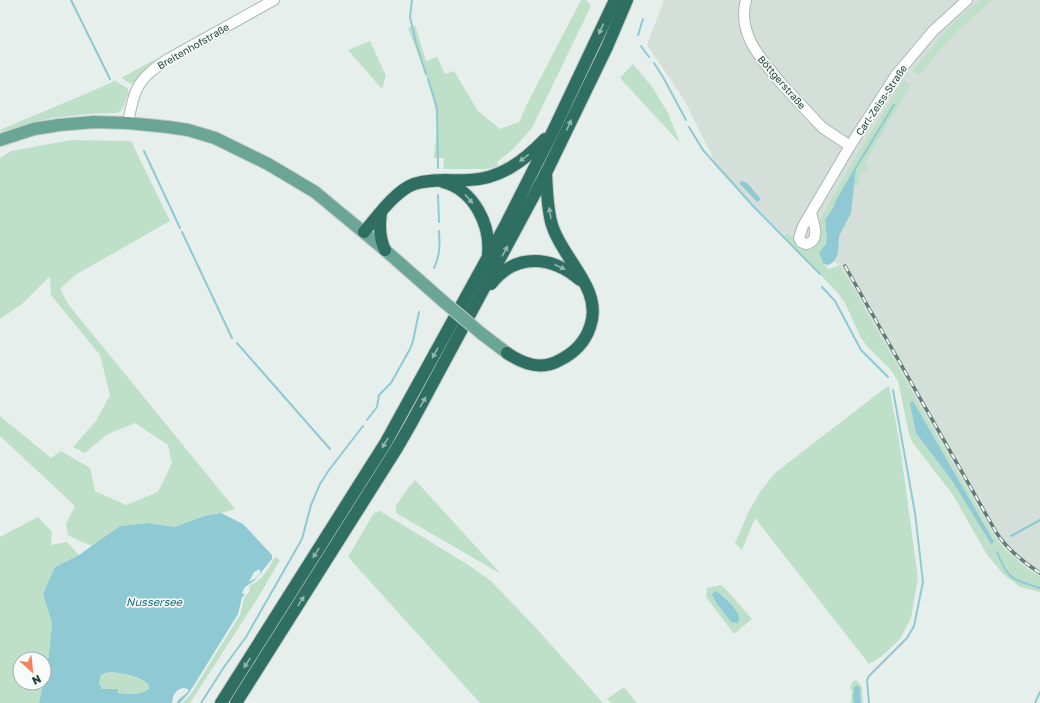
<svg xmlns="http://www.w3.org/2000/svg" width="1040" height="703" viewBox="0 0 1040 703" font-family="'Golos Text',sans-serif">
	<rect width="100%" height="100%" fill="#e6efeb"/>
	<path fill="#d4dfda" d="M664 0H1040V576L1032 571 1018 560 996 539 840 265 784 237 719 170 685 101 647 45Z"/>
	<g fill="#bfe0c8" fill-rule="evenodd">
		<path d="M581 0H586L591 6 532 128 513 149 497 162 498 166 486 169H443L444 158H434C435 146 437 134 437 123 436 95 418 55 408 28L415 25 426 61 437 57 445 74 454 71 478 111 500 129 519 122 527 104Z"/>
		<path d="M980 0H993L956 32 919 75 912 71 951 25Z"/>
		<path d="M370 41 386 76 382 89 348 50Z"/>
		<path d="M156 59 142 73 135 83 131 84 121 78Z"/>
		<path d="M633 64 653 88 668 113 680 143 620 78Z"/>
		<path d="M114 80 127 88 129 92 122 110 117 113 88 114 52 118 1 132 0 130 111 83Z"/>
		<path d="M903 80 911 85 865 162 869 169 859 175V185L854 186 856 174 853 171 836 200 834 206 825 220 827 238 824 247V264L829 269 840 265 996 539C1009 553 1023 567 1040 576V592L1020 587 1003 574 986 553 953 495 913 443 909 434 898 381 891 370 867 346 861 338 845 303 837 292 784 237 786 234 794 236C796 243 799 247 806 249L817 245 820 240 821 234 820 220 849 168ZM913 401 953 482 916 433Z"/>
		<path d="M71 140 131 141 170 221 75 275 60 289 68 304 235 509 221 513 204 516 175 527 147 523 120 526 93 546 80 541 68 535 66 524 75 506 0 436V416L51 458 61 451 90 468 95 491 126 505 158 492 172 463 168 445 135 423 106 435 85 453 73 447 96 421 110 395 100 355 51 295 50 276 22 304 0 319V158L11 151Z"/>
		<path d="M889 386 899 439 918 578 911 618 900 639 882 656 869 664 755 518 742 550 735 543 749 511 760 492 775 473 885 388Z"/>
		<path d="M415 480 501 574 396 513V506L408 488Z"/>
		<path d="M380 511 467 564 490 580 537 629 603 703H480L348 557 374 513Z"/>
		<path d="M38 517 52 532 51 545 67 542 79 555 55 567 43 594 52 623 49 654 44 678V659H20V683H43L39 703H0V537Z"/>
		<path d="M275 557 280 560 259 596 190 703H182L191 694 240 615 244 598 249 592 250 585C262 582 269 567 275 557Z"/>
		<path d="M722 585 752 619 734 634 706 597 707 588ZM719 593 738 612 731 622 717 604Z"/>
		<path d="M112 672C125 674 138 675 148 684L149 690C140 696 128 694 117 693L118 690 102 689 99 683 101 675 105 673Z"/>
		<path d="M856 680 862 687 863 703H861L860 689 854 700V703H851L852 691 850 688 853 681Z"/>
		<path d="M624 687 637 703H611L607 699Z"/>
	</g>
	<g fill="#8ec9d4" fill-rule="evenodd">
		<path d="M856 168 851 213 839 236 838 252 836 258 832 263 828 265 824 264 819 253 826 244 827 238 825 220 834 206 836 200 853 171Z"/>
		<path d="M742 181 747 183 761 199 757 202 739 183Z"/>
		<path d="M913 401 994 542 991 544 953 482 916 433 910 403Z"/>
		<path d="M221 513 243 524 272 555V559L254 581 245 587 242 593 245 595 242 597 238 614 189 693 180 703H177L178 700 188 692V689L183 688C175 690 173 695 172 703H39L49 654 52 623 43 594 55 567 79 555 120 526 147 523 175 527 204 516ZM260 569V573L256 578 249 582 254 572ZM112 672C125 674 138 675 148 684L149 689C140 696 128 694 118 693V689H102L99 683 101 675 105 673Z"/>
		<path d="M715 591 719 593C725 599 746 615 737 623L731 622 717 604 712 595Z"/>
		<path d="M858 685 860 689 861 703H854L853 696 854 687Z"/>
	</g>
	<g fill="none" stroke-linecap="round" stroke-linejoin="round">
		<g stroke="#8ec9d4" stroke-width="2">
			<path d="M71 0 110 79"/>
			<path d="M412 0 410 17 416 43 426 74"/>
			<path d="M638 35 643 19"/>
			<path d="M641 46 649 57"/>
			<path d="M654 63 663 77 686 120"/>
			<path d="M428 79 437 108 438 168"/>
			<path d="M689 127 703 150 719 168 754 207 820 274"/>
			<path d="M144 151 180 228"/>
			<path d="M855 169 894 105"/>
			<path d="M438 195 439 222"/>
			<path d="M182 232 232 338"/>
			<path d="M434 268C440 255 440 245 439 231"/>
			<path d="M822 287 835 301 861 350 888 377"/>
			<path d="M237 343 330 449"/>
			<path d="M367 420 377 407 379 395 391 383 410 349 413 341 419 312"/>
			<path d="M1011 536 1040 520"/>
			<path d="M997 552C1008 580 1012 579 1040 588"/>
			<path d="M201 703 224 667 246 637 302 539 311 505 320 484 329 470 363 426"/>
			<path d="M869 703 867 680 869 676 907 638 914 626 923 582 915 513 893 390"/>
			<path d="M1035 703 1040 692"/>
		</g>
		<defs>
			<g id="minor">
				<path d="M746 0C737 33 760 58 780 82 792 95 804 108 816 121L823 128 850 146"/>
				<path d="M128 123C130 113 132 99 137 89 143 76 156 67 168 59L274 0"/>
				<path d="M811 213C814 224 821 241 806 244L801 242 799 238 803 226 850 146 896 75 933 31 967 0"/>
			</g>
			<g id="major">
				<path d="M0 140 34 129 59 125 94 122 128 123 168 127 188 130 215 138 268 164 315 192 385 250 444 302"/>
				<path d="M482 334 507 353"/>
			</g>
			<g id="highway">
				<path d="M443 182C474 190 491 225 488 255"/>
				<path d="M381 213C379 226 379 237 385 250"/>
				<path d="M364 232C377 217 395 191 414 184 432 178 451 181 469 180 500 179 524 161 545 139"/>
				<path d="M491 284C516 252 552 256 580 280"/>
				<path d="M507 353C523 364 541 371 560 360 574 353 585 342 590 327 604 289 562 259 552 225 547 209 547 190 546 173"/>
				<path d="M221 703 386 442 505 226 553 131 615 0"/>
				<path d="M236 703 397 448 412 422 546 173 607 47 627 0"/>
			</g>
		</defs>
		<use href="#minor" stroke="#a8b8b2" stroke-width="12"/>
		<use href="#major" stroke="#c2cac8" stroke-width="14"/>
		<use href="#highway" stroke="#c2cac8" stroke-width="14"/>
		<use href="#minor" stroke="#fff" stroke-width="10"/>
		<use href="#major" stroke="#6aa596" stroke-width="12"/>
		<use href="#highway" stroke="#2f6f62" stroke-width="12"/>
		<defs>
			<path id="rail" d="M845 266 996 532C1007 549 1023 562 1040 573"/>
		</defs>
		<use href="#rail" stroke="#5f7d75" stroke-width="3.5"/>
		<use href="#rail" stroke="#f7fbf9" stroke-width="2" stroke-dasharray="6" stroke-linecap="butt"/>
		<defs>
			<path id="major-bridge" d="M444 302 482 334"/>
		</defs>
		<use href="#major-bridge" stroke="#c2cac8" stroke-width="14" stroke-linecap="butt"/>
		<use href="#major-bridge" stroke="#6aa596" stroke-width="12"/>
	</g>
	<defs><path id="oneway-solid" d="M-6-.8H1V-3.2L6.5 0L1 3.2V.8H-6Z"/></defs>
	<g fill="#93b5ae">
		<use href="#oneway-solid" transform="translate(601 29) rotate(115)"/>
		<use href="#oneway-solid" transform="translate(569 125) rotate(-65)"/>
		<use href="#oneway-solid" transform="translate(524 158) rotate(143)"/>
		<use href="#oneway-solid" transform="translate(469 199) rotate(49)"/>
		<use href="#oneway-solid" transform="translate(550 213) rotate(-99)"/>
		<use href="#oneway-solid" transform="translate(505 251) rotate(-62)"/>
		<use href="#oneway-solid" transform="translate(560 267) rotate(25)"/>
		<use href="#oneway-solid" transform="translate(435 353) rotate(119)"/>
		<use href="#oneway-solid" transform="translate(423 402) rotate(-61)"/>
		<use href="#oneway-solid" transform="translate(385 443) rotate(121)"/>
		<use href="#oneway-solid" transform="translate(316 553) rotate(122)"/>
		<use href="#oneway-solid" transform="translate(301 601) rotate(-58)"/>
		<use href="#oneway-solid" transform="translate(247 663) rotate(123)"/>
	</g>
	<g text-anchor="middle" stroke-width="3.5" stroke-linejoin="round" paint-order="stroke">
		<g font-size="10" fill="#24423a" stroke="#f7fbf9">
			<text transform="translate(193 46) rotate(-30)" y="4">Breitenhofstraße</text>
			<text transform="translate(782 82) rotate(49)" y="4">Böttgerstraße</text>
			<text transform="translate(881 100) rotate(-56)" y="4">Carl-Zeiss-Straße</text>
		</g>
		<g font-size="11" font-style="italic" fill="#1c6f80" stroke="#f7fbf9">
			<text x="154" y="606">Nussersee</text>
		</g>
	</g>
	<g transform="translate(32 671) rotate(153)"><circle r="19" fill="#f7fbf9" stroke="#a3b1ad"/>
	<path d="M0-3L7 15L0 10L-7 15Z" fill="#f4845f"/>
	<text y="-6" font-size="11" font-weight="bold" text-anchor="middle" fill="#24423a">N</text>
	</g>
</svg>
